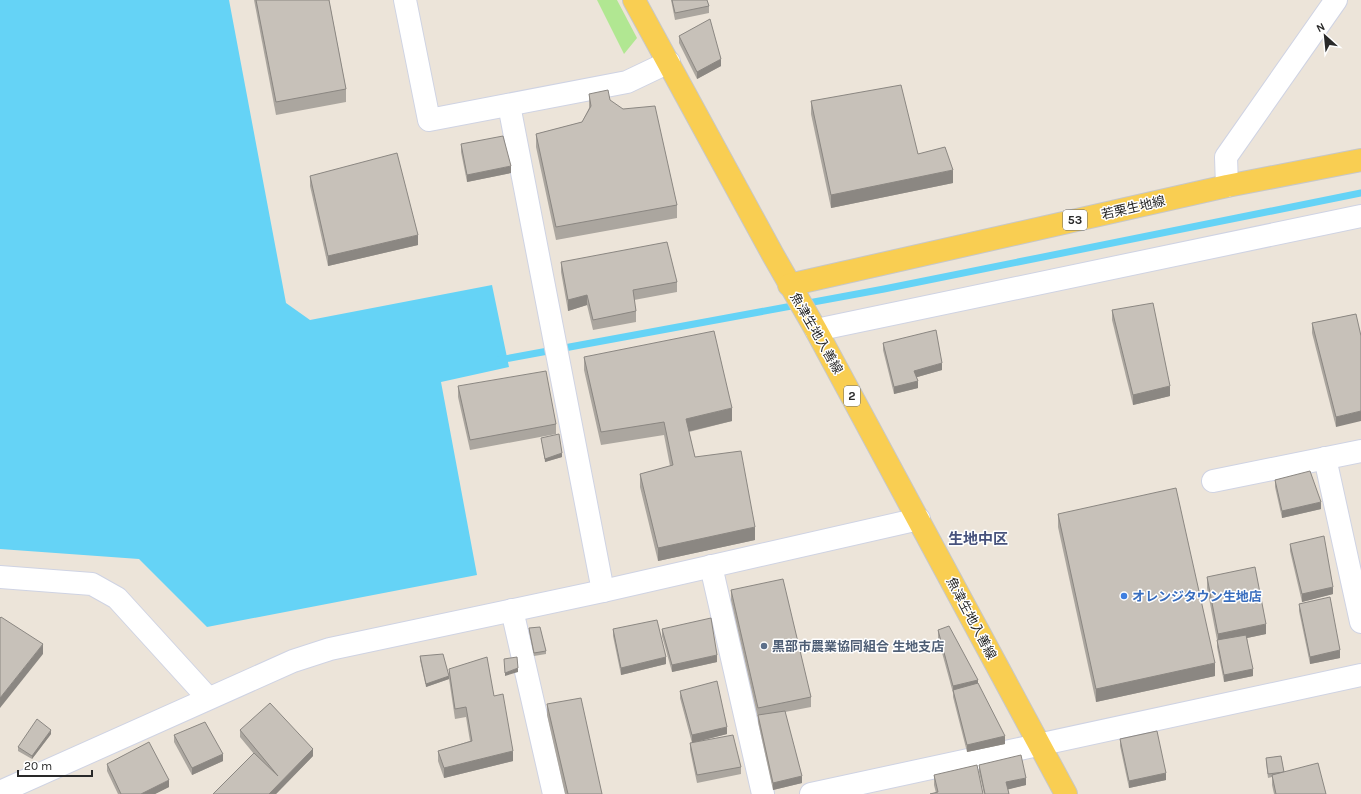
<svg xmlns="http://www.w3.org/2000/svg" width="1361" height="794" viewBox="0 0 1361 794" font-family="Karla,'Noto Sans JP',sans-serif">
	<rect width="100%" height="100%" fill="#ece4d9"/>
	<path fill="#b1e792" d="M597 0H617L637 38 624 54Z"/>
	<path fill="#65d3f6" d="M0 0H229L286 303 310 320 492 285 509 367 441 382 477 575 207 627 139 559 0 549Z"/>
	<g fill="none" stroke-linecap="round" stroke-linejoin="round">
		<path stroke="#65d3f6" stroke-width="7" d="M499 360 884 289 1361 193"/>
		<defs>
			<g id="street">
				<path d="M405 0 429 120 627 82 669 62"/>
				<path d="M509 105 603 591"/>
				<path d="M1227 186 1226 157 1336 0"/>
				<path d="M816 330 1361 216"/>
				<path d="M1325 458 1361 622"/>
				<path d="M1213 481 1361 451"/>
				<path d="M711 566 763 794"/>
				<path d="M0 577 92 584 117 598 208 698"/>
				<path d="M512 610 554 794"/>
				<path d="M811 794 1361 675"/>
			</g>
			<path id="secondary" d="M0 792 293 661 330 649 603 591 919 519"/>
			<g id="primary">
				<path d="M634 0 773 255 816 330 1066 794"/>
				<path d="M789 285 1227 186 1361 160"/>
			</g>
		</defs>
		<use href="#street" stroke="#cfd3e3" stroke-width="24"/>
		<use href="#secondary" stroke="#cfd3e3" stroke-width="24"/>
		<use href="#primary" stroke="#c7c7c7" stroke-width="24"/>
		<use href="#street" stroke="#fff" stroke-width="22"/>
		<use href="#secondary" stroke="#fff" stroke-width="22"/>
		<use href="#primary" stroke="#f9ce52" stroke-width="22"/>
	</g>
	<g fill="#aba69f">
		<path d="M254 0H329L346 89V102L276 115Z"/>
		<path d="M671 0H707L709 6V13L675 20Z"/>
		<path d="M679 36 721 66 697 79 679 43Z"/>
		<path d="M589 94 610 100 677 205V218L556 240 536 147V134L582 122 589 108Z"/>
		<path d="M811 101 918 154 953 183 831 208 811 114Z"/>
		<path d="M461 144 511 173 467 182 461 152Z"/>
		<path d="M310 176 418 245 328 266 310 186Z"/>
		<path d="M561 262 677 282V292L634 300 636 311V322L593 330 587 305 568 311 561 272Z"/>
		<path d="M1112 310 1170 396 1133 405 1112 320Z"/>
		<path d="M1356 314 1336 427 1312 333V323Z"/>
		<path d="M883 343 942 370 917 377 918 388 894 394 883 350Z"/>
		<path d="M584 357 732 421 689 432 695 457 755 540 658 561 640 487V474L670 466 664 435 601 445 584 370Z"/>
		<path d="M458 386 556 424V434L470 450 458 397Z"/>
		<path d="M541 438 562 457 545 462Z"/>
		<path d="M1275 480 1321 509 1282 518 1275 487Z"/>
		<path d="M1058 514 1215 676 1096 702 1058 527Z"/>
		<path d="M1290 544 1333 594 1302 602 1290 551Z"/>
		<path d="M1207 577 1266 634 1247 638 1253 676 1224 682 1217 647V640L1207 588Z"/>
		<path d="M731 590 811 697V707L785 712 802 783 773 790 758 722V718L731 600Z"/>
		<path d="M1299 604 1340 658 1310 664 1299 611Z"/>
		<path d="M529 628 546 651V654L534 656 529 631Z"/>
		<path d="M613 629 666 664 621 675 613 636Z"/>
		<path d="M662 629 717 662 672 672 662 636Z"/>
		<path d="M938 630 978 684 1005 744 967 752 953 697V693L938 638Z"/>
		<path d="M420 656 449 676V669L494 696 513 761 444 778 438 761V751L470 741 466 717 455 719 449 679 426 687 420 660Z"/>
		<path d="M680 691 727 734 692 743 680 698Z"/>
		<path d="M547 704 602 794H565L547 715Z"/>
		<path d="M240 730 313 756 276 794 254 754 240 737Z"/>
		<path d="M51 734 32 759 18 751V747Z"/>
		<path d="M174 735 223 761 192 775 174 742Z"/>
		<path d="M1120 739 1166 780 1129 788 1120 746Z"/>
		<path d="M690 743 741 767V774L697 783 690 750Z"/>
		<path d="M1281 756 1284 772 1326 794H1274L1272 785V777L1268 778 1266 762V758Z"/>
		<path d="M107 764 169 787 155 794H118L107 771Z"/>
		<path d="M979 765 1026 785 1008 789 1009 794H984L979 772Z"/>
		<path d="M934 775 983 794 936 793 934 785Z"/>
	</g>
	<g fill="#8b8782">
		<path d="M721 59V66L697 79V72Z"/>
		<path d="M511 166V173L467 182V175Z"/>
		<path d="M953 170V183L831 208V195Z"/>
		<path d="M418 235V245L328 266V256Z"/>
		<path d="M587 295V305L568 311V300Z"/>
		<path d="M942 363V370L914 378V371Z"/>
		<path d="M918 381V388L894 394V387Z"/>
		<path d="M1170 386V396L1133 405V395Z"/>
		<path d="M732 408V421L686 432V419Z"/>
		<path d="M1361 411V421L1336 427V417Z"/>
		<path d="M562 453V457L545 462V459Z"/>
		<path d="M1321 502V509L1282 518V511Z"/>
		<path d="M755 527V540L658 561V548Z"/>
		<path d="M1333 587V594L1302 602V594Z"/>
		<path d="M1266 624V634L1218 644V634Z"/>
		<path d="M43 644V654L0 708V698Z"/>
		<path d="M1340 650V658L1310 664V657Z"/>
		<path d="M717 655V662L672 672V665Z"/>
		<path d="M666 657V664L621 675V668Z"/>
		<path d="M1215 663V676L1096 702V689Z"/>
		<path d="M518 668V672L505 676V673Z"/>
		<path d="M1253 669V676L1224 682V675Z"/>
		<path d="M449 676V679L426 687V684Z"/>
		<path d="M978 680V687L953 690V693V686Z"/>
		<path d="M727 727V734L692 743V735Z"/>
		<path d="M51 730V734L32 759V756Z"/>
		<path d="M1005 736V744L967 752V745Z"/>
		<path d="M313 749V756L276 794H269Z"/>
		<path d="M513 751V761L444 778V768Z"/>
		<path d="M223 754V761L192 775V768Z"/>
		<path d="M1166 773V780L1129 788V781Z"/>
		<path d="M802 776V783L773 790V783Z"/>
		<path d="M1026 778V785L1006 790V782Z"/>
		<path d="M169 780V787L155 794H141Z"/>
	</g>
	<g fill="#c7c1b9" stroke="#8b8782">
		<path d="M256 0H329L346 89 276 102Z"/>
		<path d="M672 0H707L709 6 675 13Z"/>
		<path d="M710 19 721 59 697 72 679 36Z"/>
		<path d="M901 85 918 154 945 147 953 170 831 195 811 101Z"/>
		<path d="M608 90 610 100 623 109 655 106 677 205 556 227 536 134 582 122 591 106 589 94Z"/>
		<path d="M503 136 511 166 467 175 461 144Z"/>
		<path d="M397 153 418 235 328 256 310 176Z"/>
		<path d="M667 242 677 282 633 290 636 311 593 320 587 295 568 300 561 262Z"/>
		<path d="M1153 303 1170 386 1133 395 1112 310Z"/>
		<path d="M1356 314 1361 336V411L1336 417 1312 323Z"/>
		<path d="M936 330 942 363 914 371 918 381 894 387 883 343Z"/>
		<path d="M714 331 732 408 686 419 695 457 741 451 755 527 658 548 640 474 673 465 664 422 601 432 584 357Z"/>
		<path d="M546 371 556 424 470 440 458 386Z"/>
		<path d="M559 434 562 453 545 459 541 438Z"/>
		<path d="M1310 471 1321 502 1282 511 1275 480Z"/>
		<path d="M1176 488 1215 663 1096 689 1058 514Z"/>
		<path d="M1324 536 1333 587 1302 594 1290 544Z"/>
		<path d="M1255 567 1266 624 1218 634 1207 577Z"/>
		<path d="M783 579 811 697 758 708 731 590Z"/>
		<path d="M1330 597 1340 650 1310 657 1299 604Z"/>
		<path d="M1 617 43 644 0 698V618Z"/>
		<path d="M711 618 717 655 672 665 662 629Z"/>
		<path d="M657 620 666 657 621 668 613 629Z"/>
		<path d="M949 626 978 680 953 686 938 630Z"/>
		<path d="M540 627 546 651 534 653 529 628Z"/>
		<path d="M1246 635 1253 669 1224 675 1217 640Z"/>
		<path d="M443 654 449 676 426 684 420 656Z"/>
		<path d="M487 657 494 696 503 694 513 751 444 768 438 751 472 741 466 707 455 709 449 669Z"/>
		<path d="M517 657 518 668 505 673 504 659Z"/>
		<path d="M717 681 727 727 692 735 680 691Z"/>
		<path d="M978 683 1005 736 967 745 953 690Z"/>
		<path d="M581 698 602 794H568L547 704Z"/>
		<path d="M270 703 313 749 269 794H213L254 753 278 776 240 730Z"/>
		<path d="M785 711 802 776 773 783 758 715Z"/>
		<path d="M37 719 51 730 32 756 18 747Z"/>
		<path d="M205 722 223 754 192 768 174 735Z"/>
		<path d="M1157 731 1166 773 1129 781 1120 739Z"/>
		<path d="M733 735 741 767 697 775 690 743Z"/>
		<path d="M149 742 169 780 141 794H121L107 764Z"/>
		<path d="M1021 755 1026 778 1006 782 1009 794H985L979 765Z"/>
		<path d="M1281 756 1284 772 1268 774 1266 758Z"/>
		<path d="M1318 763 1326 794H1276L1272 775Z"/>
		<path d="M977 765 983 794H930L938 792 934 775Z"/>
	</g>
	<circle fill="#3f7fe0" stroke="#fff" stroke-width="1.5" cx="1124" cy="596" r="4"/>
	<circle fill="#5c6f8a" stroke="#fff" stroke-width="1.5" cx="764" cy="646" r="4"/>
	<g text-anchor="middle" stroke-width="3" stroke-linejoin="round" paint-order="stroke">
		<g fill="#fff" stroke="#696969" stroke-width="1">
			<rect x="1063" y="210" width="24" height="20" rx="3"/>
			<rect x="844" y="386" width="16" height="20" rx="3"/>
		</g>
		<g font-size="12" font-weight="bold" fill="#292929">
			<text x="1075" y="224">53</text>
			<text x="852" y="400">2</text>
		</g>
		<g font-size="13" fill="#292929" stroke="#fff">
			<text transform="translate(1133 207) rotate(-13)" y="5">若栗生地線</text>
			<text transform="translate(817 333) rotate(60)" y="5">魚津生地入善線</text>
			<text transform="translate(972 618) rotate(62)" y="5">魚津生地入善線</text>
		</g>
		<g font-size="13" font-weight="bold" fill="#366cbe" stroke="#fff" text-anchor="start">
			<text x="1132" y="601">オレンジタウン生地店</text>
		</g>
		<g font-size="13" font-weight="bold" fill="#4e5e75" stroke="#fff" text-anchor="start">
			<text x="772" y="651">黒部市農業協同組合 生地支店</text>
		</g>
		<g font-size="15" font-weight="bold" fill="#47527c" stroke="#fff">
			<text x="978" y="544">生地中区</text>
		</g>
	</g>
	<g transform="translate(1325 36) rotate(333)" stroke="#ffffff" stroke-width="3" paint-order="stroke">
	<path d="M0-3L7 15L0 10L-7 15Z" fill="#292929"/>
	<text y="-6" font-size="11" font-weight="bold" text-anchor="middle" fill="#292929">N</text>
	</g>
	<path d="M18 770v6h74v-6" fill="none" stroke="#292929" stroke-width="2"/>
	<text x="24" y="770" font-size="12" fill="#292929" stroke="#ffffff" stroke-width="3" paint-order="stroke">20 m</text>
</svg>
